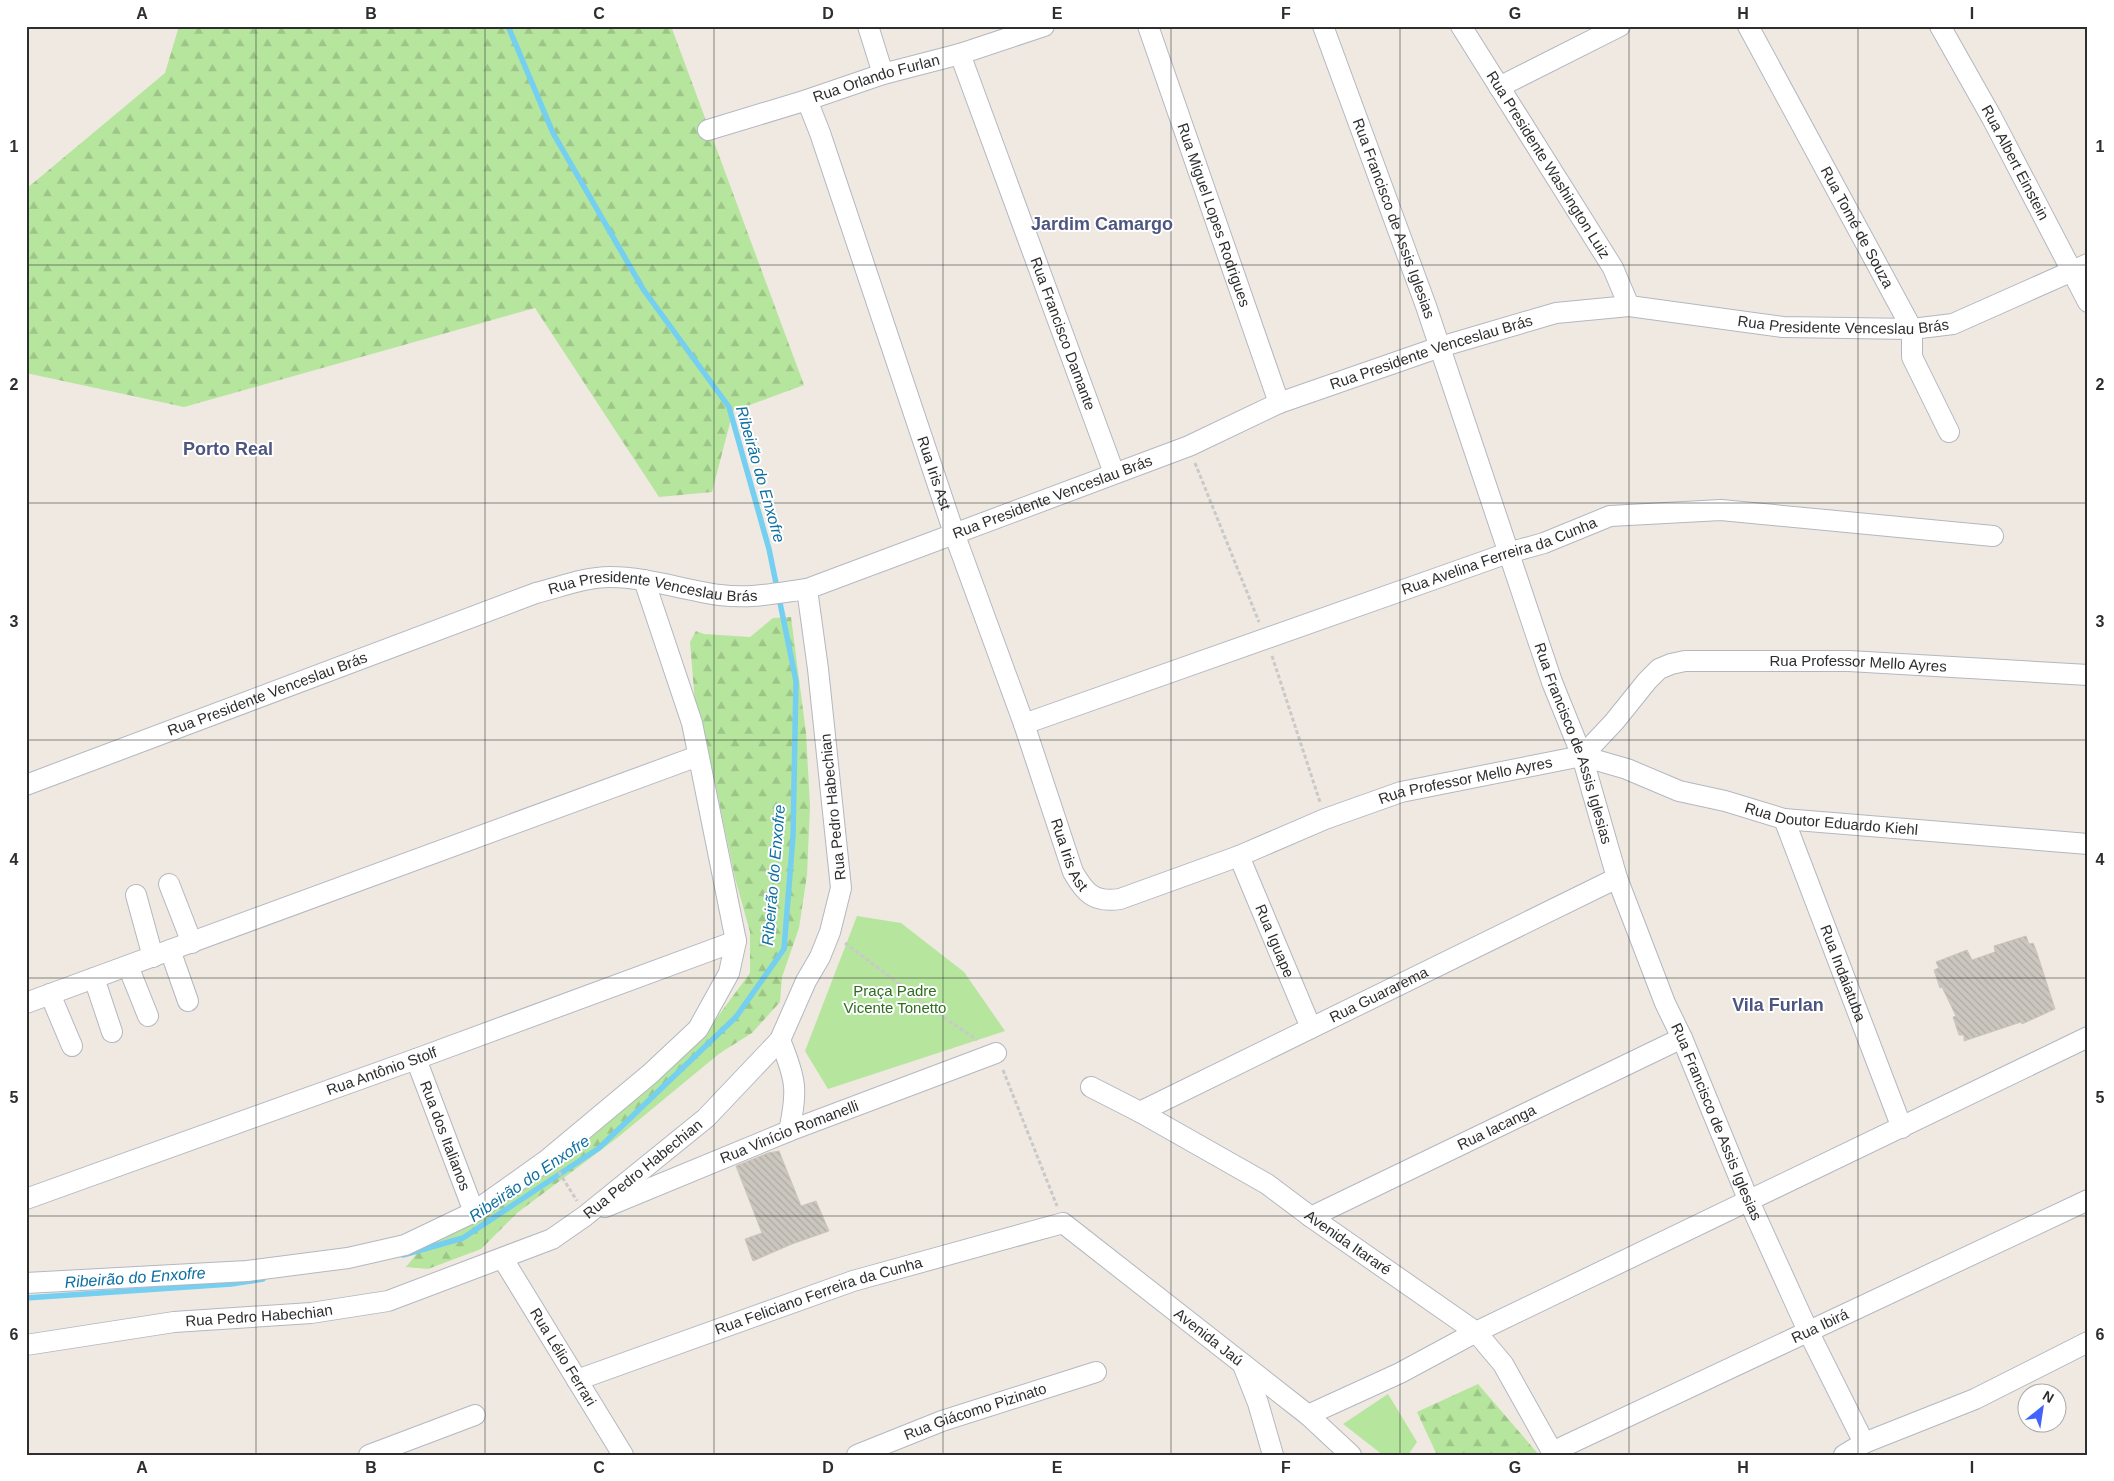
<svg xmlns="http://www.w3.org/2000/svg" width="2114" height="1481" viewBox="0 0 2114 1481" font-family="Helvetica,sans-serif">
	<defs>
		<pattern id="forest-firs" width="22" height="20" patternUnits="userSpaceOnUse" patternTransform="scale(1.25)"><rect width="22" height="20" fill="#b6e59e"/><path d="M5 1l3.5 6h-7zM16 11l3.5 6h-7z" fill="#9dc588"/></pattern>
		<pattern id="building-back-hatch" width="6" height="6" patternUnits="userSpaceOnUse" patternTransform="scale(1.25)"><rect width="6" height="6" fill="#cbc7bf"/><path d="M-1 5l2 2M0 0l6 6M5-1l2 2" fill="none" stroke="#afaba4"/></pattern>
	</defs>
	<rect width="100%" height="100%" fill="#efe9e1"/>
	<g fill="#b6e59e">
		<path d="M857 916 901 923 964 972 1005 1031 828 1089 805 1051Z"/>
		<path d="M1388 1394 1417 1442 1408 1455H1383L1343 1424Z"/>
	</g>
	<g fill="url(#forest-firs)">
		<path d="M179 26H671L804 385 733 411 712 492 659 497 535 308 184 407 26 373V189L165 73Z"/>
		<path d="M791 617 806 733 810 806 807 875 799 928 782 977 780 1002 752 1033 720 1053 617 1138 517 1213 481 1249 428 1269 406 1267 427 1241 475 1219 520 1192 571 1156 652 1080 704 1035 750 973V932L735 878 704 730 696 715 690 642 696 631 704 634 750 637 773 618Z"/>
		<path d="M1478 1384 1539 1455H1437L1417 1412Z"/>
	</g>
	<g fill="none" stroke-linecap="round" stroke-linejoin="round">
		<g stroke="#75cff0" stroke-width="5.5">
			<path d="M403 1255 463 1238 599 1148 736 1017 784 949 793 836 796 681 769 549 729 407 643 289 553 133 508 26"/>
			<path d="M26 1298 231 1284 263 1279"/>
		</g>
	</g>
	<g fill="url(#building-back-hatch)" stroke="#cbc5ba">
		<path d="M2026 936 2029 944 2033 943 2036 950 2055 1009 2022 1024 2021 1022 1964 1041V1035H1959L1953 1017 1956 1016 1942 987 1940 988 1934 970 1939 968 1936 962 1967 950 1972 960 1995 952 1994 946Z"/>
		<path d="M779 1151 801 1206 816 1201 829 1231 792 1244 753 1261 745 1239 762 1233 736 1166 768 1153Z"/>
	</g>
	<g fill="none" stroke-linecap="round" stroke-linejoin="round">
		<defs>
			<g id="minor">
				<path d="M868 26 883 74"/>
				<path id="s1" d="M1148 26 1279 403"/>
				<path id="s2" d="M1323 26 1426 306 1552 682 1582 756 1617 878 1665 1003 1682 1038 1748 1199 1808 1331 1864 1443"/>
				<path id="s3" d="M1461 26 1613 268 1629 306"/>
				<path id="s4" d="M1748 26 1912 329V357L1949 432"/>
				<path id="s5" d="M1940 26 1992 118 2088 302"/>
				<path id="s6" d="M960 54 1114 473"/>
				<path d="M1499 87 1620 26"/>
				<path id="s7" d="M807 100 820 133 954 533 1024 724 1073 872C1085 893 1094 903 1120 899L1239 856 1325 819 1401 792 1582 756 1614 722 1647 681 1659 669 1671 664 1685 661H1849L2088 675"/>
				<path id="s8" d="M708 130 807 100 883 74 960 54 1044 26"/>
				<path id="s9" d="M1024 724 1508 553 1544 543 1610 516 1721 510 1993 536"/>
				<path id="s10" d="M1582 756 1627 769 1679 791 1725 801 1784 819 2088 844"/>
				<path id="s11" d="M26 785 536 593C560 587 585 577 610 577 647 577 683 590 720 595 750 599 777 593 807 589L1189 446 1279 403 1440 347 1556 313 1629 306 1783 327 1912 329 1953 324 2088 264"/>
				<path id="s12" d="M1784 819 1902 1128"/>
				<path id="s13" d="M1239 856 1311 1028"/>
				<path d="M169 884 192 943"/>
				<path d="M136 895 153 957"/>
				<path d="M170 950 188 1001"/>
				<path d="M128 966 148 1016"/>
				<path d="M94 978 112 1032"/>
				<path d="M50 994 72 1046"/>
				<path d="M26 1003 698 756"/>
				<path d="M780 1040C796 1079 798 1090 789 1131"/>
				<path id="s14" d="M416 1059 474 1212"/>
				<path id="s15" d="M1091 1087 1140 1112 1267 1184 1311 1217 1476 1332 1503 1364 1554 1455"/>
				<path id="s16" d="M1140 1112 1617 878"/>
				<path id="s17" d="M26 1199 416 1059 736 941"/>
				<path id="s18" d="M605 1207 789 1131 996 1053"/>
				<path id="s19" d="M1311 1217 1682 1038"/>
				<path id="s20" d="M503 1259 623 1455"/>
				<path d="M26 1283 247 1271 348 1258 405 1245 474 1212 547 1160 650 1074 698 1029 729 973 736 941 692 723 644 580"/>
				<path id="s21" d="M26 1345 174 1322 311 1313 388 1301 552 1239 585 1216 706 1118 780 1040 806 981 820 957 830 932 841 888 818 669 807 589"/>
				<path d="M1243 1365 1258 1403 1273 1455"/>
				<path id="s22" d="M577 1380 853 1281 1063 1223 1308 1415 1351 1455"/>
				<path d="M1308 1415 1400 1373 1476 1332 2088 1037"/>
				<path id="s23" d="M1552 1452 2088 1200"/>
				<path d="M369 1455 475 1415"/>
				<path id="s24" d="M857 1455 942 1421 1096 1372"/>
				<path d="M1844 1455 1864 1443 1975 1399 2088 1342"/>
			</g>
		</defs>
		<use href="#minor" stroke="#b4b7c1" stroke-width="22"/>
		<g stroke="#c9c9c9" stroke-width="3" stroke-dasharray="4 2.5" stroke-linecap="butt">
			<path d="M1195 463 1259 622"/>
			<path d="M1272 656 1320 802"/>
			<path d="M845 943 936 1012 977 1040"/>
			<path d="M1003 1070 1057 1206"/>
			<path d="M559 1172 577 1201"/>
		</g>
		<use href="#minor" stroke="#fff" stroke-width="20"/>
	</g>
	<path fill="none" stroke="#2e2e2e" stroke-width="1" stroke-opacity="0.55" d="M256 26V1455M485 26V1455M714 26V1455M943 26V1455M1171 26V1455M1400 26V1455M1629 26V1455M1858 26V1455M26 265H2088M26 503H2088M26 740H2088M26 978H2088M26 1216H2088"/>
	<g text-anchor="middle" stroke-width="4" stroke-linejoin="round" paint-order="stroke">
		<g font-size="15" fill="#2e2e2e" stroke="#fff">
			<text dy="5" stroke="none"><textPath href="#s8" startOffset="176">Rua Orlando Furlan</textPath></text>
			<text dy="5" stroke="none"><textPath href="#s3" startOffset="164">Rua Presidente Washington Luiz</textPath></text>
			<text dy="5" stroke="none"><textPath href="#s5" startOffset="156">Rua Albert Einstein</textPath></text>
			<text dy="5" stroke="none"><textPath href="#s1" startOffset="200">Rua Miguel Lopes Rodrigues</textPath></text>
			<text dy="5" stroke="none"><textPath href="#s2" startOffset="205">Rua Francisco de Assis Iglesias</textPath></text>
			<text dy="5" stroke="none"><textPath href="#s4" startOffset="229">Rua Tomé de Souza</textPath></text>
			<text dy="5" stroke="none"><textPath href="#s11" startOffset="1908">Rua Presidente Venceslau Brás</textPath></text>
			<text dy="5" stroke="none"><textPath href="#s6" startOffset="298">Rua Francisco Damante</textPath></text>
			<text dy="5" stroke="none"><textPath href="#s11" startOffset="1488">Rua Presidente Venceslau Brás</textPath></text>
			<text dy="5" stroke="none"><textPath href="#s7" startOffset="394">Rua Iris Ast</textPath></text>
			<text dy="5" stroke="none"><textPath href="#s11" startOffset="1082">Rua Presidente Venceslau Brás</textPath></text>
			<text dy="5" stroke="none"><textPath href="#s9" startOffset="504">Rua Avelina Ferreira da Cunha</textPath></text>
			<text dy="5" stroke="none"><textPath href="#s11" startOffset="664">Rua Presidente Venceslau Brás</textPath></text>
			<text dy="5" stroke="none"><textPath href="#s7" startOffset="1678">Rua Professor Mello Ayres</textPath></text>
			<text dy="5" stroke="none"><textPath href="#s11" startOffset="258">Rua Presidente Venceslau Brás</textPath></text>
			<text dy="5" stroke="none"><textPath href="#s2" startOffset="760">Rua Francisco de Assis Iglesias</textPath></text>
			<text dy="5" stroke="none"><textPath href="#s7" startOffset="1242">Rua Professor Mello Ayres</textPath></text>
			<text transform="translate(833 807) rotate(-96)" y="5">Rua Pedro Habechian</text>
			<text dy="5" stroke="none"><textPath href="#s10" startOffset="259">Rua Doutor Eduardo Kiehl</textPath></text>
			<text dy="5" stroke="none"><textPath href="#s7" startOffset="799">Rua Iris Ast</textPath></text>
			<text dy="5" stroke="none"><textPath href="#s13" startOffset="92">Rua Iguape</textPath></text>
			<text dy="5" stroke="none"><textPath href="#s12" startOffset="165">Rua Indaiatuba</textPath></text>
			<text dy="5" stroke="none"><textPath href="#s16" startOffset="266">Rua Guararema</textPath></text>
			<text dy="5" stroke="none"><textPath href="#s17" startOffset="378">Rua Antônio Stolf</textPath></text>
			<text dy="5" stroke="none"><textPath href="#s2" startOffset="1165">Rua Francisco de Assis Iglesias</textPath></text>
			<text dy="5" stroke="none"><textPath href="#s19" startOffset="206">Rua Iacanga</textPath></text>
			<text dy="5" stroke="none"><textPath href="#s18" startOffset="199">Rua Vinício Romanelli</textPath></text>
			<text dy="5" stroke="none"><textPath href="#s14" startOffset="82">Rua dos Italianos</textPath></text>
			<text dy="5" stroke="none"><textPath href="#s21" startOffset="655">Rua Pedro Habechian</textPath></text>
			<text dy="5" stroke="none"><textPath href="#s15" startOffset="301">Avenida Itararé</textPath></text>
			<text dy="5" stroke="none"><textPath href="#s22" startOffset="256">Rua Feliciano Ferreira da Cunha</textPath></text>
			<text dy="5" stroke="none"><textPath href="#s21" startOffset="235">Rua Pedro Habechian</textPath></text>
			<text dy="5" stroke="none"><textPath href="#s23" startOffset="296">Rua Ibirá</textPath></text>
			<text dy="5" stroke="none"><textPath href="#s22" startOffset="696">Avenida Jaú</textPath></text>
			<text dy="5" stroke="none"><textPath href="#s20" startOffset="115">Rua Lélio Ferrari</textPath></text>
			<text dy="5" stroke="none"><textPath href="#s24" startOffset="126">Rua Giácomo Pizinato</textPath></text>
		</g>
		<g font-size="15" fill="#2c6e1b" stroke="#fff">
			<text x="895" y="996">Praça Padre<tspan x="895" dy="17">Vicente Tonetto</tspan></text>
		</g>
		<g font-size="16" font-style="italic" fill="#0d6fa3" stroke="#fff">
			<text transform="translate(761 474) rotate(74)" y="6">Ribeirão do Enxofre</text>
			<text transform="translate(773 875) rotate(-85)" y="6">Ribeirão do Enxofre</text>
			<text transform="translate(529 1178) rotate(-34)" y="6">Ribeirão do Enxofre</text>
			<text transform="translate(135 1277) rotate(-4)" y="6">Ribeirão do Enxofre</text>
		</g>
		<g font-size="18" font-weight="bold" fill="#4d5680" stroke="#fff">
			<text x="1102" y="230">Jardim Camargo</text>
			<text x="228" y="455">Porto Real</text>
			<text x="1778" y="1011">Vila Furlan</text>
		</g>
	</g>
	<rect width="2114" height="1481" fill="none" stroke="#ffffff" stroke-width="55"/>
	<g transform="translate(2042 1408) rotate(30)"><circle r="24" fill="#ffffff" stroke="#ababab"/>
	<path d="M0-4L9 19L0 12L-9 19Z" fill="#4264fb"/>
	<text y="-8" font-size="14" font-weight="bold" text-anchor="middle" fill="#2e2e2e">N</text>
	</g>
	<rect x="28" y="28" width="2058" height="1426" fill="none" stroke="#2e2e2e" stroke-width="2"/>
	<g font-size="16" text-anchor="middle" font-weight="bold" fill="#2e2e2e">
		<text x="142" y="19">A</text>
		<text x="371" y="19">B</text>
		<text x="599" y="19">C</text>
		<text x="828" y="19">D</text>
		<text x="1057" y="19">E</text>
		<text x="1286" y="19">F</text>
		<text x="1515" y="19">G</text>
		<text x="1743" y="19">H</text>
		<text x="1972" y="19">I</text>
		<text x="14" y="152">1</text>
		<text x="2100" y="152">1</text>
		<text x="14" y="390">2</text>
		<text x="2100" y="390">2</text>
		<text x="14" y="627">3</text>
		<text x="2100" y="627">3</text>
		<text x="14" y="865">4</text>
		<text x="2100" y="865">4</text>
		<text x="14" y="1103">5</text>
		<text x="2100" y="1103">5</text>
		<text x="14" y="1340">6</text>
		<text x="2100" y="1340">6</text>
		<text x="142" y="1473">A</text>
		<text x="371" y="1473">B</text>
		<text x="599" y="1473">C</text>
		<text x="828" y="1473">D</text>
		<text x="1057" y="1473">E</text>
		<text x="1286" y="1473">F</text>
		<text x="1515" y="1473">G</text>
		<text x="1743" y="1473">H</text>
		<text x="1972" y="1473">I</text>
	</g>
</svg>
